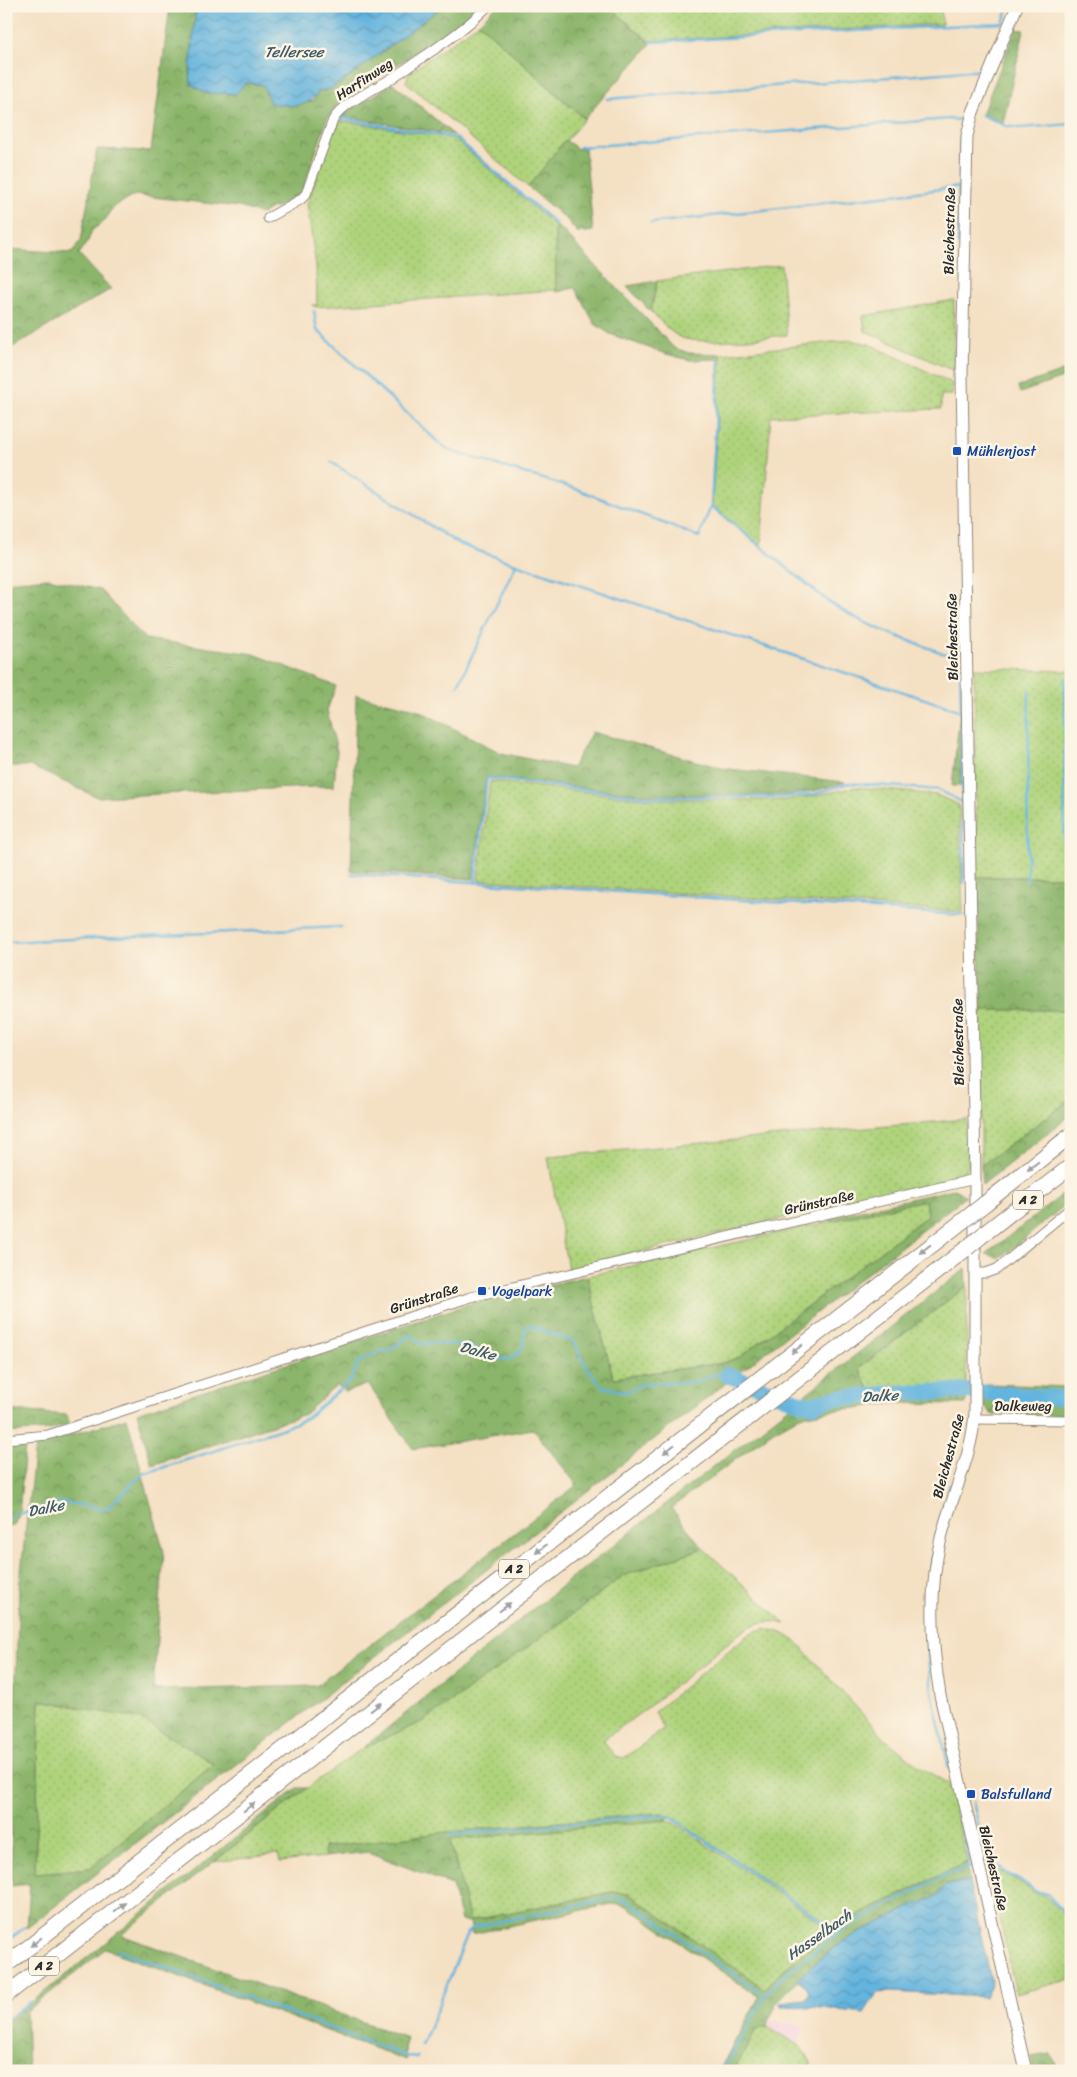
<svg xmlns="http://www.w3.org/2000/svg" width="1077" height="2077" viewBox="0 0 1077 2077" font-family="Sriracha,sans-serif">
	<defs>
		<pattern id="grass-dots" width="8" height="8" patternUnits="userSpaceOnUse" patternTransform="scale(1.25)"><rect width="8" height="8" fill="#afd37b"/><path d="M2 2h.1M6 6h.1" fill="none" stroke="#97b56a" stroke-width="1.8" stroke-linecap="round"/></pattern>
		<pattern id="forest-crowns" width="20" height="18" patternUnits="userSpaceOnUse" patternTransform="scale(1.25)"><rect width="20" height="18" fill="#8bb56b"/><path d="M2 6a3 3 0 1 1 6 0M12 15a3 3 0 1 1 6 0" fill="none" stroke="#729358"/></pattern>
		<pattern id="water-waves" width="16" height="10" patternUnits="userSpaceOnUse" patternTransform="scale(1.25)"><rect width="16" height="10" fill="#63b4de"/><path d="M0 5q4-4 8 0t8 0" fill="none" stroke="#5293b4"/></pattern>
	</defs>
	<rect width="100%" height="100%" fill="#fcf5e5"/>
	<filter id="ink" filterUnits="userSpaceOnUse"><feTurbulence type="fractalNoise" baseFrequency=".02" numOctaves="2"/><feDisplacementMap in="SourceGraphic" scale="10" xChannelSelector="R" yChannelSelector="G"/><feConvolveMatrix kernelMatrix="1 2 1 2 8 2 1 2 1" color-interpolation-filters="sRGB"/></filter>
	<filter id="wash" filterUnits="userSpaceOnUse"><feTurbulence type="fractalNoise" baseFrequency=".0096" numOctaves="4" result="noise"/><feDisplacementMap in="SourceGraphic" scale="20" xChannelSelector="R" yChannelSelector="G"/><feGaussianBlur stdDeviation="1.12" result="paint"/><feColorMatrix in="noise" values="0 0 0 0 0 0 0 0 0 0 0 0 0 0 0 0 0 1.4 0 .05"/><feComposite in="paint" operator="in"/></filter>
	<g filter="url(#wash)">
		<rect width="100%" height="100%" fill="#f4e0c3"/>
		<path fill="#f4cfde" d="M769 2020 804 2026 799 2045 767 2027Z"/>
		<g fill="url(#grass-dots)" stroke="#6d7f53">
			<path d="M613 6H941L942 24 649 41 611 8Z"/>
			<path d="M479 23 584 119 528 187 406 82 409 73Z"/>
			<path d="M336 120 453 138 555 226 556 290 316 307 312 305H317L316 266 307 204Z"/>
			<path d="M781 265 787 335C765 337 697 346 680 337 669 332 660 320 651 312L657 281Z"/>
			<path d="M954 300V371L865 331 863 316Z"/>
			<path d="M851 340 869 344 952 383V395H941V409L771 416 761 546 712 506 721 354Z"/>
			<path d="M974 668 1071 671V877H977Z"/>
			<path d="M490 781 649 799 785 800 814 796 856 787 937 795 959 805 963 912 478 880Z"/>
			<path d="M981 1010H1071V1099L981 1166Z"/>
			<path d="M966 1119 969 1165 962 1174 955 1178 568 1269 548 1157Z"/>
			<path d="M925 1200 927 1216 740 1357 723 1363 613 1378 587 1276Z"/>
			<path d="M967 1286 966 1388 869 1389 859 1368Z"/>
			<path d="M703 1548 786 1624C768 1620 762 1621 745 1629L647 1708 603 1740 615 1756 624 1758 664 1729 654 1712 750 1633 765 1628 786 1634 795 1640 885 1739 920 1767 949 1784 967 1862 834 1928 671 1816 662 1813 448 1832 324 1847 325 1857 280 1862 278 1854 214 1862 307 1788 363 1748 426 1720 573 1614 623 1576Z"/>
			<path d="M40 1700 141 1719 214 1764 90 1868 35 1874Z"/>
			<path d="M667 1820 675 1823 832 1930 777 1975 765 1989 629 1894 611 1892 470 1921 450 1840Z"/>
			<path d="M989 1868C1005 1871 1019 1882 1032 1891 1037 1894 1042 1894 1046 1897 1055 1905 1063 1914 1071 1923V1979L1016 1994Z"/>
			<path d="M767 2027 799 2045 811 2062 809 2071H734L756 2029Z"/>
		</g>
		<g fill="url(#forest-crowns)" stroke="#5b704b" fill-rule="evenodd">
			<path d="M170 6H196L190 72 191 84 245 83 263 85 270 103 294 105 313 101 319 91H325L342 82 443 6H480L471 15 336 106 327 119 304 187 299 194 276 208 272 207 262 214 239 207 135 195 117 205 110 211 105 221 92 230 88 241 79 254 111 289 6 351V249L72 253 81 240 97 149 151 151Z"/>
			<path d="M496 6H609L651 44 584 119 479 23Z"/>
			<path d="M1016 29 1024 30 1003 123 982 114Z"/>
			<path d="M393 83 454 135 341 116Z"/>
			<path d="M565 140 578 149 585 148 593 231 578 233 567 220 528 187Z"/>
			<path d="M555 226 561 229 674 348 689 353 721 354V359L689 360 666 354 610 334 595 324 575 288 556 292Z"/>
			<path d="M657 281 651 312 627 286Z"/>
			<path d="M1071 368V375L1020 393 1018 387Z"/>
			<path d="M48 578 100 590 145 639 254 654 336 686 327 710 337 751 334 786 97 797 30 766H6V582Z"/>
			<path d="M356 695 416 709 501 753 572 768 592 732 721 768 845 782 813 791 785 795H649L486 777 473 879 351 871Z"/>
			<path d="M960 712 961 786H952Z"/>
			<path d="M977 877H1071V1010H981Z"/>
			<path d="M1071 1099V1115L982 1185 981 1166Z"/>
			<path d="M1071 1188V1200L1001 1258 986 1254Z"/>
			<path d="M954 1189 966 1196 27 1928 30 1884 12 1886 11 1818 19 1589 35 1446 127 1418 164 1552 153 1690 316 1686 577 1485 533 1429 413 1449 368 1384 346 1392 337 1385 305 1414 152 1465 137 1413 472 1303 587 1276 613 1378 723 1363 740 1357 927 1216 925 1200 831 1221 830 1217ZM40 1700 141 1719 214 1764 90 1868 35 1873Z"/>
			<path d="M966 1268 967 1286 859 1368 869 1389 966 1388V1404L898 1403 829 1411 800 1416 772 1432 671 1508 703 1548 623 1576 573 1614 426 1720 363 1748 558 1589Z"/>
			<path d="M986 1384 1071 1387V1415L991 1414 984 1406Z"/>
			<path d="M6 1410 67 1415 70 1424 49 1430 6 1433Z"/>
			<path d="M25 1445 19 1515 14 1525 6 1526V1446Z"/>
			<path d="M297 1788H307L121 1935 407 2038 405 2045 406 2060 105 1949 26 2012 28 2071H6V2023Z"/>
			<path d="M662 1813 671 1816 667 1820 450 1840 470 1921 611 1892 629 1894 765 1989 777 1975 838 1925 967 1862 969 1882H959L945 1886 934 1898 912 1906 845 1940 818 1960 776 2003 767 2027 756 2030 734 2071H719L759 1997 625 1905 611 1904 472 1934 470 1922 461 1921 452 1885 368 1852 325 1857 324 1847 448 1832Z"/>
			<path d="M1051 2054 1059 2071H1034L1031 2057Z"/>
		</g>
		<g fill="url(#water-waves)" stroke="#477084">
			<path d="M196 6H443L342 82 330 89 319 91C307 110 289 106 270 103L263 85 245 83 236 94 205 93 191 84 190 72Z"/>
			<path d="M959 1882H969L992 1984 985 1997 890 1992 877 1993 864 2013 813 2007 781 2006 780 2002 806 1999 809 1994C808 1986 804 1983 796 1981L818 1960 845 1940 912 1906 934 1898 945 1886Z"/>
		</g>
		<g fill="none" stroke-linecap="round" stroke-linejoin="round">
			<g stroke="#63b4de" stroke-width="2.5">
				<path d="M1015 29 1024 6"/>
				<path d="M651 42 1003 23 1009 6"/>
				<path d="M607 99 968 71H980L963 120 960 137 959 187"/>
				<path d="M982 115 1006 126 1020 128 1071 124"/>
				<path d="M340 118 456 138 556 224"/>
				<path d="M580 147 949 119 963 120"/>
				<path d="M651 223 959 187 958 244"/>
				<path d="M314 311 317 330 440 444 451 451 579 490 699 537 711 506 829 602C869 629 915 643 960 659L964 883"/>
				<path d="M331 462 459 544 516 564 458 685"/>
				<path d="M711 506 719 360"/>
				<path d="M516 564 961 711"/>
				<path d="M351 874 963 915"/>
				<path d="M1027 880 1029 690"/>
				<path d="M1064 880 1065 678"/>
				<path d="M475 882 487 778 649 797H785L814 794 849 783 939 790 962 802"/>
				<path d="M6 942 341 927"/>
				<path d="M6 1517 64 1502 106 1509 143 1474 284 1428 307 1418 352 1379 358 1362 380 1351H389L410 1335 421 1344C436 1342 453 1343 468 1346 484 1350 501 1367 516 1355 525 1348 524 1340 524 1330L529 1325 574 1342 587 1368 603 1387 627 1392 642 1384 697 1382 713 1375H727"/>
				<path d="M949 1769C942 1736 932 1702 929 1668 922 1603 930 1547 950 1485"/>
				<path d="M953 1789 971 1867"/>
				<path d="M973 1802 988 1864"/>
				<path d="M449 1835 664 1815 671 1817 838 1932"/>
				<path d="M986 1864H992L1001 1868 1005 1873 1019 1879 1035 1891 1047 1894 1071 1920"/>
				<path d="M6 1942 25 1927"/>
				<path d="M118 1950 406 2056 417 2057"/>
				<path d="M6 2020 30 2002"/>
				<path d="M422 2046 468 1933 474 1927 614 1898 628 1901 765 1996"/>
				<path d="M722 2071 765 1996 779 1979 842 1930 944 1875 972 1867"/>
			</g>
			<path stroke="#63b4de" stroke-width="16" d="M727 1375 802 1403 812 1405 829 1399 897 1393 965 1391 1071 1399"/>
		</g>
	</g>
	<g filter="url(#ink)">
		<g fill="none" stroke-linecap="round" stroke-linejoin="round">
			<defs>
				<g id="minor">
					<path d="M268 218 300 200 306 194 333 120C344 101 377 89 395 76 425 56 464 31 488 6"/>
					<path d="M975 1273H986L997 1269 1071 1208"/>
					<path d="M975 1419 1071 1420"/>
					<path d="M6 1439 48 1435 471 1297 975 1179"/>
				</g>
				<path id="tertiary" d="M1017 6 973 112 967 136 962 376 975 1179V1412C973 1453 951 1498 941 1538 929 1587 932 1646 940 1695L1026 2071"/>
				<g id="motorway">
					<path d="M987 1202 1071 1135"/>
					<path d="M985 1233 1071 1166"/>
					<path d="M6 1965 964 1220"/>
					<path d="M6 1995 967 1248"/>
				</g>
			</defs>
			<use href="#minor" stroke="#908677" stroke-width="11"/>
			<use href="#tertiary" stroke="#908677" stroke-width="13"/>
			<use href="#motorway" stroke="#908677" stroke-width="17"/>
			<use href="#minor" stroke="#fff" stroke-width="9"/>
			<use href="#tertiary" stroke="#fff" stroke-width="11"/>
			<use href="#motorway" stroke="#fff" stroke-width="15"/>
			<defs>
				<g id="motorway-bridge">
					<path d="M964 1220 987 1202"/>
					<path d="M967 1248 985 1233"/>
				</g>
			</defs>
			<use href="#motorway-bridge" stroke="#908677" stroke-width="17" stroke-linecap="butt"/>
			<use href="#motorway-bridge" stroke="#fff" stroke-width="15"/>
		</g>
		<defs><path id="oneway-solid" d="M-6-.8H1V-3.2L6.5 0L1 3.2V.8H-6Z" transform="scale(1.25)"/></defs>
		<g fill="#a0a0a0">
			<use href="#oneway-solid" transform="translate(1033 1166) rotate(142)"/>
			<use href="#oneway-solid" transform="translate(925 1249) rotate(142)"/>
			<use href="#oneway-solid" transform="translate(797 1349) rotate(142)"/>
			<use href="#oneway-solid" transform="translate(669 1449) rotate(142)"/>
			<use href="#oneway-solid" transform="translate(541 1549) rotate(142)"/>
			<use href="#oneway-solid" transform="translate(505 1607) rotate(-38)"/>
			<use href="#oneway-solid" transform="translate(376 1707) rotate(-38)"/>
			<use href="#oneway-solid" transform="translate(249 1807) rotate(-38)"/>
			<use href="#oneway-solid" transform="translate(120 1907) rotate(-38)"/>
			<use href="#oneway-solid" transform="translate(36 1942) rotate(142)"/>
		</g>
	</g>
	<g fill="#1a4fb4" stroke="#fcf5e5" stroke-width="2">
		<rect x="952" y="446" width="10" height="10" rx="2.5"/>
		<rect x="477" y="1286" width="10" height="10" rx="2.5"/>
		<rect x="966" y="1789" width="10" height="10" rx="2.5"/>
	</g>
	<g text-anchor="middle" stroke-width="5" stroke-linejoin="round" paint-order="stroke">
		<g fill="#fcf5e5" stroke="#6a6863" stroke-width="1">
			<rect x="1013" y="1190.5" width="30" height="19" rx="4"/>
			<rect x="499" y="1559.5" width="30" height="19" rx="4"/>
			<rect x="29" y="1956.5" width="30" height="19" rx="4"/>
		</g>
		<g font-size="12" font-weight="bold" fill="#2b2b2b">
			<text x="1028" y="1204">A 2</text>
			<text x="514" y="1573">A 2</text>
			<text x="44" y="1970">A 2</text>
		</g>
		<g font-size="14" fill="#2b2b2b" stroke="#fcf5e5">
			<text transform="translate(364 79) rotate(-33)" y="5">Harfinweg</text>
			<text transform="translate(949 231) rotate(-89)" y="5">Bleichestraße</text>
			<text transform="translate(952 637) rotate(-91)" y="5">Bleichestraße</text>
			<text transform="translate(958 1042) rotate(-91)" y="5">Bleichestraße</text>
			<text transform="translate(819 1202) rotate(-13)" y="5">Grünstraße</text>
			<text transform="translate(424 1298) rotate(-18)" y="5">Grünstraße</text>
			<text x="1023" y="1411">Dalkeweg</text>
			<text transform="translate(948 1456) rotate(-75)" y="5">Bleichestraße</text>
			<text transform="translate(994 1868) rotate(77)" y="5">Bleichestraße</text>
		</g>
		<g font-size="14" fill="#164399" stroke="#fcf5e5" text-anchor="start">
			<text x="967" y="456">Mühlenjost</text>
			<text x="492" y="1296">Vogelpark</text>
			<text x="981" y="1799">Balsfulland</text>
		</g>
		<g font-size="15" font-style="italic" fill="#3f5b6a" stroke="#fcf5e5">
			<text x="294" y="57">Tellersee</text>
			<text transform="translate(478 1351) rotate(15)" y="5">Dalke</text>
			<text transform="translate(880 1396) rotate(-3)" y="5">Dalke</text>
			<text transform="translate(46 1508) rotate(-11)" y="5">Dalke</text>
			<text transform="translate(819 1935) rotate(-35)" y="5">Hasselbach</text>
		</g>
	</g>
	<rect width="1077" height="2077" fill="none" stroke="#fcf5e5" stroke-width="25"/>
</svg>
